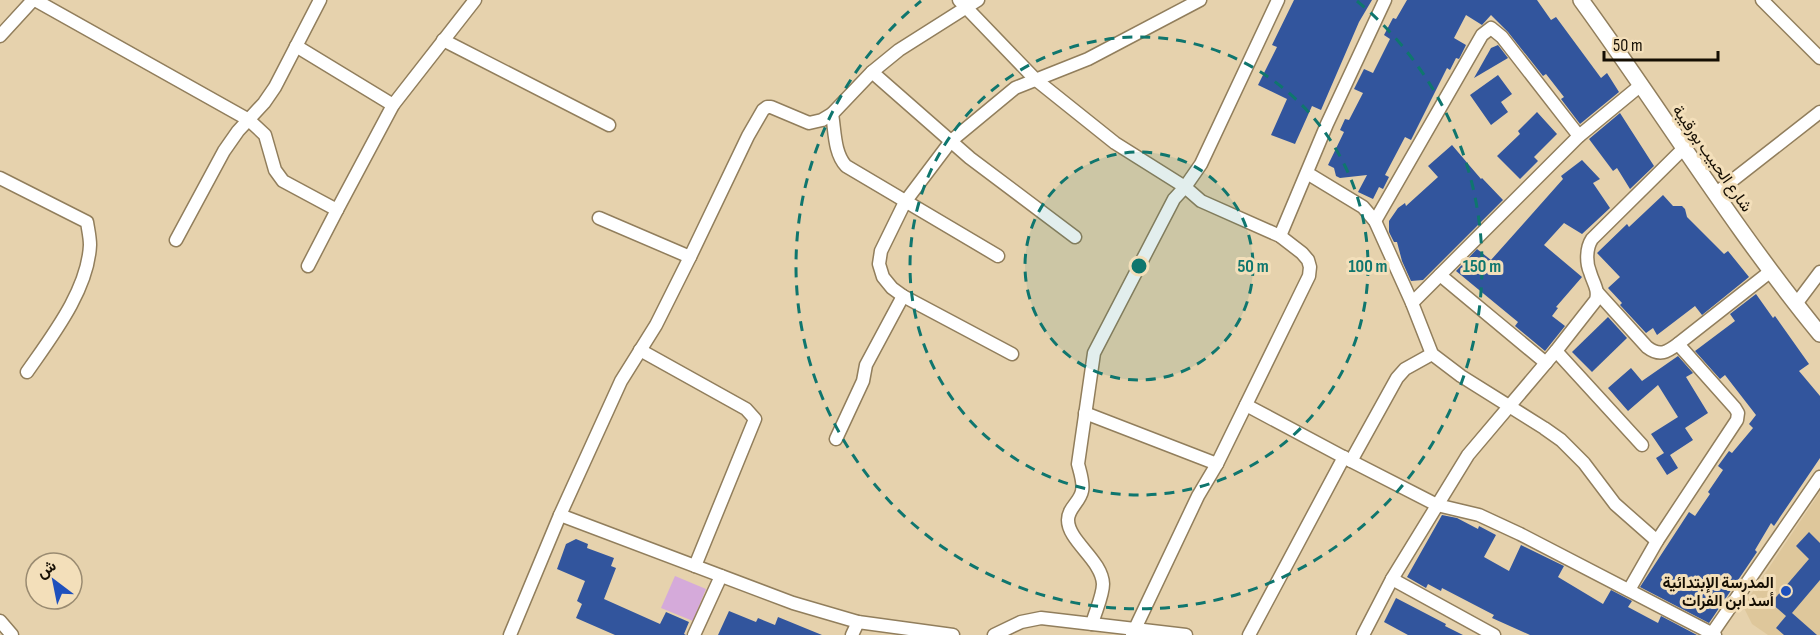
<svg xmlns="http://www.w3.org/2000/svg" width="1820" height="635" viewBox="0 0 1820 635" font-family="'Sofia Sans Condensed',Vazirmatn,sans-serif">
	<rect width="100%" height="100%" fill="#e6d2ad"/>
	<path fill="#dec79b" d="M1820 492V635H1768L1752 624 1743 606Z"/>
	<path fill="#d5aada" d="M675 576 706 589 693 621 661 608Z"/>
	<g fill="#32559d">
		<path d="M1294 0H1372L1359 22 1321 110 1312 106 1295 144 1271 135 1287 99 1258 85 1277 47 1272 45Z"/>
		<path d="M1407 0H1537L1551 20 1556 17 1601 78 1607 73 1619 92 1580 124 1561 99 1564 97 1546 74 1543 76 1508 32 1491 15 1482 25 1466 15 1454 38 1466 45 1459 59 1456 58 1450 70 1447 68 1411 140 1405 137 1385 175 1389 177 1383 189 1379 187 1373 199 1358 192 1367 175 1340 178 1336 176 1334 168 1328 165 1344 132 1340 130 1345 119 1349 120 1363 93 1354 89 1364 69 1373 73 1390 39 1384 35 1393 18 1396 19Z"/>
		<path d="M1498 45 1508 58 1474 78 1491 48Z"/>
		<path d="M1498 75 1512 94 1501 102 1508 112 1491 125 1470 95Z"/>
		<path d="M1537 112 1557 134 1534 157 1538 161 1520 179 1497 156 1520 134 1518 131Z"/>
		<path d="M1620 113 1654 166 1630 189 1617 168 1613 171 1589 139Z"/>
		<path d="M1452 145 1481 179 1482 178 1503 200 1423 280 1411 281 1402 261 1397 242H1394L1389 232V221L1398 208 1405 203 1406 206 1438 177 1428 166Z"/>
		<path d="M1582 160 1600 179 1593 183 1610 208 1582 234 1564 223 1544 245 1582 277 1556 307 1558 308 1552 316 1565 326 1545 351 1515 326 1518 322 1456 271 1477 249 1491 260 1563 179 1561 176Z"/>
		<path d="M1663 195 1673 206H1682L1685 209 1687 217 1724 254 1728 251 1749 277 1702 315 1695 306 1657 335 1653 328 1646 333 1620 305 1622 303 1608 288 1620 277 1597 253 1627 224 1629 227Z"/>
		<path d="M1756 294 1773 318 1775 316 1809 364 1799 371 1820 396V458L1774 526 1771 523 1755 550 1757 552 1709 623 1640 587 1689 512 1695 516 1710 494 1708 492 1723 470 1718 466 1729 451 1732 453 1753 428 1749 424 1756 415 1725 375 1720 379 1695 351 1735 321 1730 314Z"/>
		<path d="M1608 317 1627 338 1592 372 1572 352Z"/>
		<path d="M1678 356 1693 373 1686 377 1708 413 1685 428 1693 440 1670 455 1678 468 1667 475 1656 458 1664 453 1651 434 1678 417 1658 385 1628 411 1608 388 1631 368 1642 381Z"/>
		<path d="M1442 515 1457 518 1478 529 1479 526 1496 535 1484 557 1509 571 1521 545 1564 566 1558 577 1603 604 1611 590 1632 601 1628 607 1658 623 1661 616 1697 635H1530L1492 618 1494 615 1442 588 1441 591 1428 584 1426 588 1407 577Z"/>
		<path d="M1809 532 1820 543V580L1792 613 1817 635H1784L1776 628 1786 616 1771 603 1809 559 1796 546Z"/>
		<path d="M576 539 588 544 587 548 614 558 611 566 616 568 604 599 660 624 666 612 689 622 684 634 686 635H615L576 618 582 604 577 601 585 581 557 569 566 544Z"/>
		<path d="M1396 598 1446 624 1445 626 1463 635H1408L1384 622Z"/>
		<path d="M729 611 756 622 758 618 775 625 778 617 822 635H718Z"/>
	</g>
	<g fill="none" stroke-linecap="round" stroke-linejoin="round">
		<defs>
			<g id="minor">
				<path d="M35 0 249 120 265 135 275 170 283 181 337 210 393 105 475 0"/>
				<path d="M959 0 1035 79 1115 143 1185 187 1201 201 1280 236 1302 253 1308 260 1310 267 1309 276 1217 464 1198 496 1132 635"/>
				<path d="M1762 0 1820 58"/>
				<path d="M0 36 33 0"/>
				<path d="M443 40 609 125"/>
				<path d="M296 46 393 105"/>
				<path d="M872 72 970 158 1075 237"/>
				<path d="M832 114C835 131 834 153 846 166L998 256"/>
				<path d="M1307 173 1363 207 1375 221 1412 303 1432 354 1461 376 1544 428 1561 440 1584 463 1615 504 1657 541"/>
				<path d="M0 178 87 222C88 229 90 237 90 245 88 290 52 336 27 372"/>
				<path d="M1715 194 1820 112"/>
				<path d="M599 218 690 257"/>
				<path d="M1375 221 1482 35 1491 28 1502 37 1579 136"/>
				<path d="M1280 236 1327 124 1385 0"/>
				<path d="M176 240 224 151 238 131 264 103 275 87 320 0"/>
				<path d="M308 266 337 210"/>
				<path d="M1440 275 1546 363"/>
				<path d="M1598 293 1647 347C1660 357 1667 352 1678 344L1771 271"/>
				<path d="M1412 303 1579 136 1641 85"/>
				<path d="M1796 304 1820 272"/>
				<path d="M640 350 746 409 755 419 695 566"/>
				<path d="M1556 351 1642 445"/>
				<path d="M1012 354 903 296 892 288 883 277 879 264 881 251 905 202 951 141 1015 88 1088 59 1200 0"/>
				<path d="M1246 405 1351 461 1437 505 1479 515 1520 534 1715 635"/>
				<path d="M1085 413 1217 464"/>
				<path d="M836 439 863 381 866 365 903 296"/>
				<path d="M1351 461 1397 378 1405 369 1432 354"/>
				<path d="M560 515 793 603 858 622 953 635"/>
				<path d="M1392 579 1494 635"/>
				<path d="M1629 590 1657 541 1737 420 1738 413 1735 408 1678 344"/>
				<path d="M0 621 12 635"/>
				<path d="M1092 624C1095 612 1103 596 1103 584 1102 560 1068 541 1068 520 1068 508 1080 502 1082 491 1084 483 1080 472 1078 464L1094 353 1174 199 1185 187 1201 164 1278 0"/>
				<path d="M510 635 560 515 621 381 656 325 690 257 748 136 763 110 767 107H771L809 123 822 120 832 114 872 72 899 50 978 0"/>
				<path d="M694 635 721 576"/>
				<path d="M852 635 858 622"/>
				<path d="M994 635 1021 622 1041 618 1186 635"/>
				<path d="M1249 635 1344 457"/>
				<path d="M1363 635 1392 579 1468 455 1556 351 1596 300C1599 289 1593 283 1590 272 1586 263 1586 248 1592 239L1684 148"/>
				<path d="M1711 635 1820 477"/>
			</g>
			<path id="tertiary" d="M1581 0C1662 111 1733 228 1820 334"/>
		</defs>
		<use href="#minor" stroke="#917e5c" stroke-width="15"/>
		<use href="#tertiary" stroke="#917e5c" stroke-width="18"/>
		<use href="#minor" stroke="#fff" stroke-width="12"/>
		<use href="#tertiary" stroke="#fff" stroke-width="15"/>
	</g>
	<circle cx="1139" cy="266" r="114" fill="#0f766e" fill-opacity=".12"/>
	<g fill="none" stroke="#0f766e" stroke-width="3" stroke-dasharray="10 8">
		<circle cx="1139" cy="266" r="114"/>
		<circle cx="1139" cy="266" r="229"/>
		<path d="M1357 1A343 343 0 1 1 921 1"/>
	</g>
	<circle fill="#1e50bd" stroke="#f3dfba" stroke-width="2" cx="1786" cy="591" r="6"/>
	<g text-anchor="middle" stroke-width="6" stroke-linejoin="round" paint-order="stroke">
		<g font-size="16" fill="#150e03" stroke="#f3dfba">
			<text transform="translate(1713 158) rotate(55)" y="6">شارع الحبيب بورقيبة</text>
		</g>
		<g font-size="16" font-weight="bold" fill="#150e03" stroke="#f3dfba" text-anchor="end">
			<text x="1774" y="588">المدرسة الإبتدائية<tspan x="1774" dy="18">أسد ابن الفرات</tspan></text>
		</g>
	</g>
	<circle cx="1139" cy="266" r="9" fill="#0f766e" stroke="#f3dfba" stroke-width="3"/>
	<g font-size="18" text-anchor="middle" font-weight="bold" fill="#0f766e" stroke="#f3dfba" stroke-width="6" stroke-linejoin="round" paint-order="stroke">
		<text x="1253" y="272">50 m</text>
		<text x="1368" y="272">100 m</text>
		<text x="1482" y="272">150 m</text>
	</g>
	<g transform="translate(54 581) rotate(328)"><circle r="28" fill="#f3dfba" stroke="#9a8b71" stroke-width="1.5"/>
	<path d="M0-4.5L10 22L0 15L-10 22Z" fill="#1e50bd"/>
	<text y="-9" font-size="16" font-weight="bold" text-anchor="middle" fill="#150e03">ش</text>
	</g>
	<path d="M1604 51v9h114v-9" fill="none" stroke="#150e03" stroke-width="3"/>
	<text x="1613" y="51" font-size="18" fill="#150e03" stroke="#f3dfba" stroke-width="4.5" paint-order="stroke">50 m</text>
</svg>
